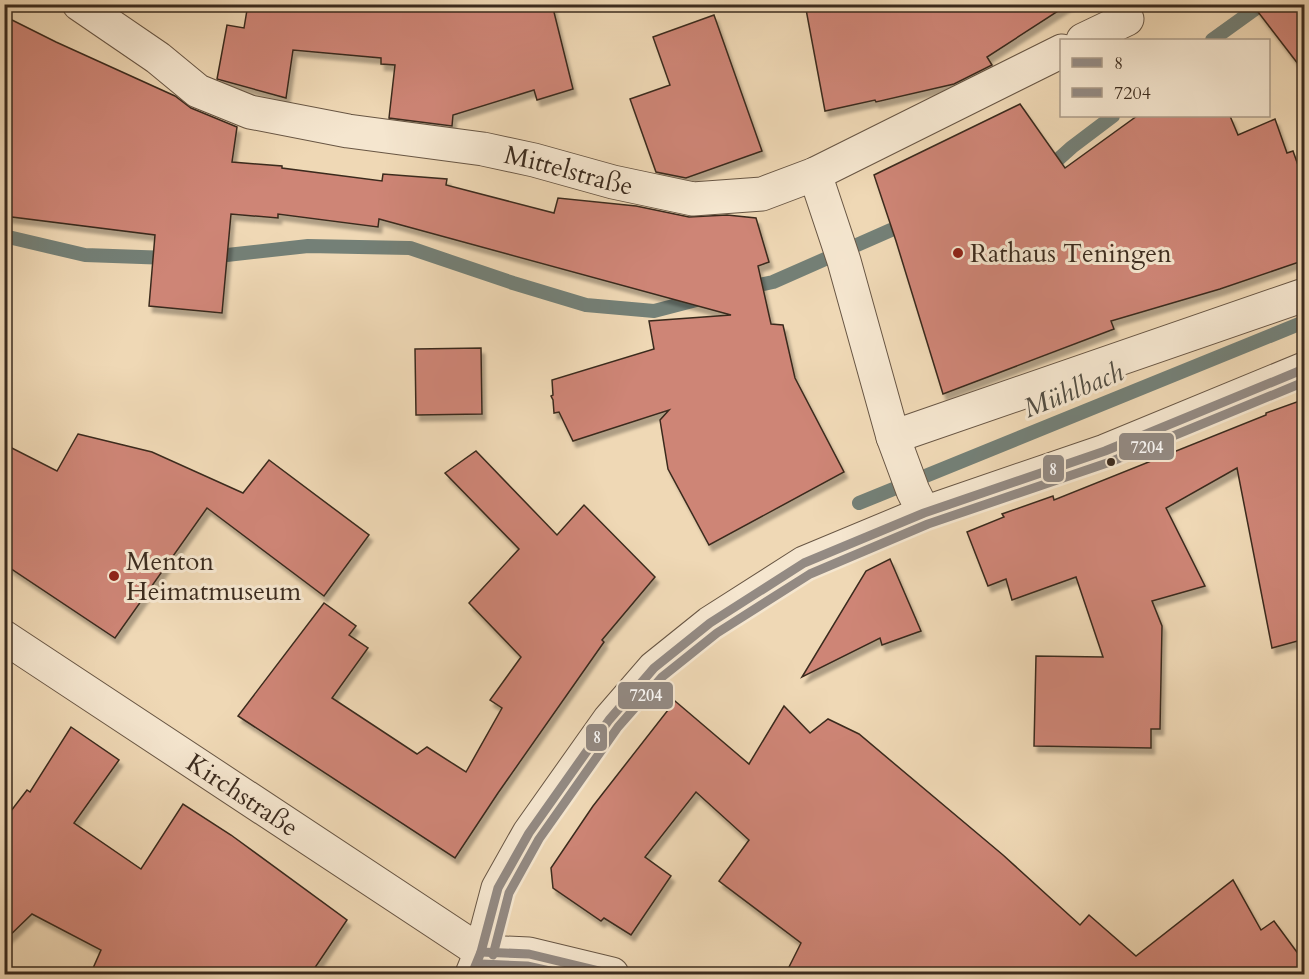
<svg xmlns="http://www.w3.org/2000/svg" width="1309" height="979" viewBox="0 0 1309 979" font-family="Cardo,serif">
	<defs>
		<filter id="shadow"><feDropShadow dx="3.5" dy="6" stdDeviation="1.5" flood-color="#0004"/></filter>
	</defs>
	<rect width="100%" height="100%" fill="#efd8b5"/>
	<filter id="stains"><feTurbulence type="fractalNoise" baseFrequency=".00333" numOctaves="4"/><feColorMatrix values="0 0 0 0 .2 0 0 0 0 .09 0 0 0 0 .02 0 0 0 .5 -.17"/></filter>
	<radialGradient id="worn" r=".72"><stop offset=".6" stop-color="#630" stop-opacity="0"/><stop offset="1" stop-color="#630" stop-opacity=".3"/></radialGradient>
	<g fill="none" stroke-linecap="round" stroke-linejoin="round">
		<g stroke="#748077" stroke-width="14">
			<path d="M1212 40 1262 4"/>
			<path d="M1053 164 1072 147 1113 116"/>
			<path d="M4 236 85 255 169 258"/>
			<path d="M209 257 308 246 410 248 513 283 586 305 654 311 704 298"/>
			<path d="M746 288 773 282 891 230"/>
			<path d="M859 503 1304 322"/>
		</g>
	</g>
	<g fill="#ce8576" stroke="#3b2b1e" stroke-width="1.5" filter="url(#shadow)">
		<path d="M248 4H552L573 89 537 100 534 90 453 115 452 126 389 118 395 65 381 64V58L293 50 286 98 217 79 227 25 244 28Z"/>
		<path d="M805 4H1069L987 57 992 65 954 84 876 102 875 100 825 111Z"/>
		<path d="M1252 4H1305V73Z"/>
		<path d="M714 15 762 151 686 178 656 172 630 99 670 85 653 37Z"/>
		<path d="M4 16 56 42 175 96 191 108 237 127 232 162 282 166V168L382 181 383 174 447 179 446 185 554 213 558 198 636 206 689 217 727 215 756 218 769 262 758 266 771 324 783 325 795 378 844 472 709 545 668 469 660 420 669 410 573 441 559 412 554 413 553 400 551 396 553 395 552 380 654 349 649 321 731 315 379 219 378 227 278 214V218L231 214 222 313 149 306 155 235 4 216Z"/>
		<path d="M1020 104 1065 168 1137 116H1230L1238 135 1275 119 1287 153 1293 151 1305 185V260L1220 289 1111 321 1114 329 943 394 896 241 874 175Z"/>
		<path d="M481 348 482 414 416 415 415 349Z"/>
		<path d="M1305 399V639L1272 648 1237 468 1166 508 1205 586 1152 601 1162 626 1160 729H1151V748L1034 746 1036 656 1103 657 1076 577 1012 600 1006 579 988 586 967 532 1004 517 1002 514 1053 496 1054 500 1266 415V413Z"/>
		<path d="M78 434 152 452 243 493 269 460 369 535 324 596 207 508 115 638 4 564V444L57 471Z"/>
		<path d="M476 451 557 535 584 505 655 577 602 640 604 642 498 793 455 858 238 716 324 603 356 626 349 635 368 648 332 698 417 754 427 747 466 772 502 708 490 700 521 657 469 603 519 549 445 473Z"/>
		<path d="M890 559 921 631 882 645 880 638 802 677 866 571Z"/>
		<path d="M675 701 749 764 784 706 810 733 828 719 859 734 1003 855 1080 925 1089 915 1136 956 1233 880 1261 930 1274 921 1305 963V975H785L801 943 719 881 749 840 696 792 645 857 671 876 631 935 604 918 601 921 553 888 551 868 593 806Z"/>
		<path d="M71 727 119 760 74 823 141 869 183 804 231 835 347 920 310 975H90L101 950 32 914 4 941V820L27 790 30 792Z"/>
	</g>
	<g fill="none" stroke-linecap="round" stroke-linejoin="round">
		<defs>
			<g id="minor">
				<path id="s1" d="M79 4 158 58 198 91 250 112 348 131 483 149 534 160 613 182 693 199 762 194 815 174 1062 51"/>
				<path d="M1083 40 1127 19"/>
				<path d="M815 174 844 261 893 437 913 491 924 513"/>
				<path d="M893 437 1304 295"/>
				<path id="s2" d="M4 637 481 952"/>
				<path d="M481 952 529 954 612 974"/>
				<path d="M472 974 481 952 498 888 529 833 609 720 654 668 710 623 804 563 924 513 1105 451 1304 369"/>
			</g>
		</defs>
		<use href="#minor" stroke="#685644" stroke-width="35"/>
		<use href="#minor" stroke="#f5e6cf" stroke-width="33"/>
		<defs>
			<g id="bus-1">
				<path d="M481 952 529 954 612 974"/>
				<path d="M472 974 481 952 498 888 529 833 609 720 654 668 710 623 804 563 924 513 1105 451 1304 369"/>
			</g>
			<g id="bus-2">
				<path d="M493 955 509 893 539 839 618 727 662 677 717 633 810 574 928 524 1110 462 1304 382"/>
				<path d="M481 964 527 966 563 974"/>
			</g>
		</defs>
		<use href="#bus-1" stroke="#f5e6cf" stroke-width="14"/>
		<use href="#bus-2" stroke="#f5e6cf" stroke-width="14"/>
		<use href="#bus-1" stroke="#938a83" stroke-width="9"/>
		<use href="#bus-2" stroke="#938a83" stroke-width="9"/>
	</g>
	<g fill="#8f2418" stroke="#f5e6cf" stroke-width="2">
		<circle cx="958" cy="253" r="6"/>
		<circle cx="114" cy="576" r="6"/>
	</g>
	<circle fill="#3b2b1e" stroke="#f5e6cf" stroke-width="2" cx="1111" cy="462" r="5"/>
	<g text-anchor="middle" stroke-width="6" stroke-linejoin="round" paint-order="stroke">
		<g font-size="26" fill="#3b2b1e" stroke="#f5e6cf">
			<text dy="9" stroke="none"><textPath href="#s1" startOffset="528">Mittelstraße</textPath></text>
			<text dy="9" stroke="none"><textPath href="#s2" startOffset="286">Kirchstraße</textPath></text>
		</g>
		<g font-size="26" fill="#3b2b1e" stroke="#f5e6cf" text-anchor="start">
			<text x="970" y="262">Rathaus Teningen</text>
			<text x="126" y="570">Menton<tspan x="126" dy="30">Heimatmuseum</tspan></text>
		</g>
		<g font-size="27" font-style="italic" fill="#534e43" stroke="#f5e6cf">
			<text transform="translate(1073 390) rotate(-22)" y="9">Mühlbach</text>
		</g>
	</g>
	<g stroke="#f5e6cf" stroke-width="2">
		<rect x="1118" y="432" width="57" height="29" rx="6" fill="#938a83"/>
		<rect x="1042" y="454" width="23" height="29" rx="6" fill="#938a83"/>
		<rect x="617" y="681" width="57" height="29" rx="6" fill="#938a83"/>
		<rect x="585" y="723" width="23" height="29" rx="6" fill="#938a83"/>
	</g>
	<g font-size="16" text-anchor="middle" font-weight="bold" fill="#fff">
		<text x="1147" y="453">7204</text>
		<text x="1053" y="475">8</text>
		<text x="646" y="701">7204</text>
		<text x="597" y="743">8</text>
	</g>
	<rect width="1309" height="979" fill="none" stroke="#efd8b5" stroke-width="24"/>
	<rect x="6" y="6" width="1297" height="967" fill="none" stroke="#3b2b1e" stroke-width="3"/>
	<rect x="12" y="12" width="1285" height="955" fill="none" stroke="#3b2b1e" stroke-width="1.5"/>
	<rect x="1060" y="39" width="210" height="78" fill="#f5e6cf" stroke="#ab9b88" stroke-width="1.5"/>
	<rect x="1072" y="58" width="30" height="9" fill="#938a83" stroke="#ab9b88" stroke-width="1.5"/>
	<text x="1114" y="69" font-size="18" fill="#3b2b1e">8</text>
	<rect x="1072" y="88" width="30" height="9" fill="#938a83" stroke="#ab9b88" stroke-width="1.5"/>
	<text x="1114" y="99" font-size="18" fill="#3b2b1e">7204</text>
	<rect width="100%" height="100%" filter="url(#stains)"/>
	<rect width="100%" height="100%" fill="url(#worn)"/>
</svg>
